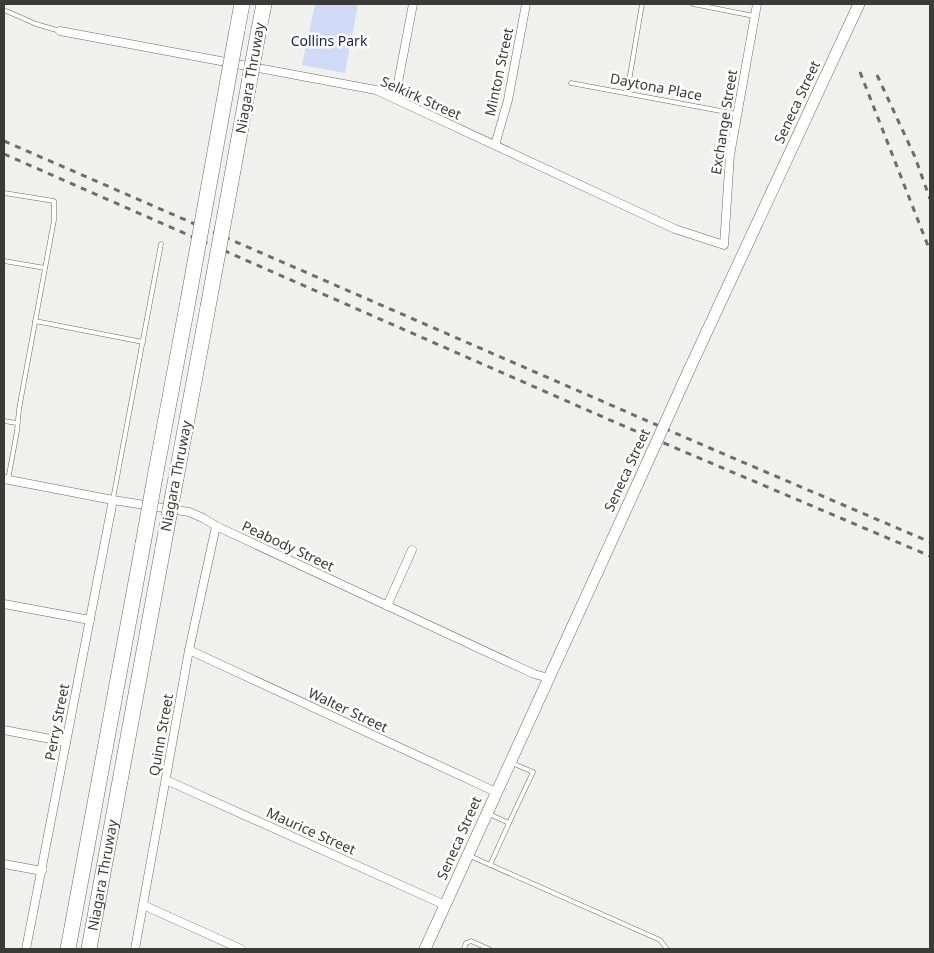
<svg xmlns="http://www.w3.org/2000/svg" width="934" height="953" viewBox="0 0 934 953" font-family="'Noto Sans',sans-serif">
	<rect width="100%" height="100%" fill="#f0f1ec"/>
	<path fill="#d0daf6" d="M315 4H358L345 73 302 65Z"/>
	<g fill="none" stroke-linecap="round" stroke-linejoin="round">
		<defs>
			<g id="service">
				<path d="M693 4 754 16"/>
				<path d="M4 10 36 24 60 31"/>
				<path d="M571 83 737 114"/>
				<path d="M627 93 642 4"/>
				<path d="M4 193 54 201V220L19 409 17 431 8 480"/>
				<path d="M4 261 45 268"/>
				<path d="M35 321 143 342"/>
				<path d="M4 421 17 423"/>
				<path d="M113 499 161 244"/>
				<path d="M489 814 509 823 533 772 512 763"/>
				<path d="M470 856 660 940 667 949"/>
				<path d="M490 865 509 823"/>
				<path d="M464 949 466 943 471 941 489 949"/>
			</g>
			<g id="minor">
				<path d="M60 31 376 90 675 229 724 245 730 155 757 4"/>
				<path d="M395 98 413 4"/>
				<path d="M495 145 508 100 526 4"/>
				<path d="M4 479 113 500 189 512 203 518 216 526 534 674 549 678"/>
				<path d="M4 604 90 620"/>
				<path d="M387 606 412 550"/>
				<path d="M189 650 496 792"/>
				<path d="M4 730 66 742"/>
				<path d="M166 780 445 905"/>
				<path d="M4 864 42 871"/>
				<path d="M143 905 241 949"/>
				<path d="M26 949 113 500"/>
				<path d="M135 949 189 650 216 526"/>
			</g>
			<g id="secondary">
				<path d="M689 370 859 4"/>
				<path d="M425 949 638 483"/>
			</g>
			<g id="motorway">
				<path d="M237 30 242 4"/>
				<path d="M258 34 264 4"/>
				<path d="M155 477 188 301"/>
				<path d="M176 478 208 307"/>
				<path d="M68 949 143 544"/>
				<path id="s1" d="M89 949 163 548"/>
			</g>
		</defs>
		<use href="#service" stroke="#6a6a66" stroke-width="5"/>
		<use href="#minor" stroke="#6a6a66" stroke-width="9"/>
		<use href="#secondary" stroke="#6a6a66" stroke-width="12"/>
		<use href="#motorway" stroke="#6a6a66" stroke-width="16"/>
		<use href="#service" stroke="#fff" stroke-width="4"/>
		<use href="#minor" stroke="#fff" stroke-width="8"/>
		<use href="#secondary" stroke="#fff" stroke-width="11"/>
		<use href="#motorway" stroke="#fff" stroke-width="15"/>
		<g stroke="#6d6e6b" stroke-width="3" stroke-dasharray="6 6" stroke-linecap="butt">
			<path d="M860 72 930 251"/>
			<path d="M877 75 915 157 930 199"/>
			<path d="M4 141 712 449 930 542"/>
			<path d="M4 154 619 424 930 556"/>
		</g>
		<defs>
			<path id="secondary-bridge" d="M638 483 689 370"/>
			<g id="motorway-bridge">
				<path d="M188 301 237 30"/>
				<path d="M208 307 258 34"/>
				<path d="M143 544 155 477"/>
				<path d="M163 548 176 478"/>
			</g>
		</defs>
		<use href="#secondary-bridge" stroke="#6a6a66" stroke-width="12" stroke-linecap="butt"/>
		<use href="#motorway-bridge" stroke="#6a6a66" stroke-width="16" stroke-linecap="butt"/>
		<use href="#secondary-bridge" stroke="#fff" stroke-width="11"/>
		<use href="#motorway-bridge" stroke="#fff" stroke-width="15"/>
	</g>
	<g text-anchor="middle" stroke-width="5" stroke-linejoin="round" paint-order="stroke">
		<g font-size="14" fill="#192362" stroke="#fff">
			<text x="329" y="46">Collins Park</text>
		</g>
		<g font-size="14" fill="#3a3b39" stroke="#fff">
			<text transform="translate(499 72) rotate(-78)" y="5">Minton Street</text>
			<text transform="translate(250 78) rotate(-80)" y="5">Niagara Thruway</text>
			<text transform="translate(656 87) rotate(11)" y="5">Daytona Place</text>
			<text transform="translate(421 98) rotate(24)" y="5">Selkirk Street</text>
			<text transform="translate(797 102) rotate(-65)" y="5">Seneca Street</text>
			<text transform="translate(724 122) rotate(-81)" y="5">Exchange Street</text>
			<text transform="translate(627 470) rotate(-65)" y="5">Seneca Street</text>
			<text transform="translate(176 476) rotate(-79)" y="5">Niagara Thruway</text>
			<text transform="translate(288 546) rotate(25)" y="5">Peabody Street</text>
			<text transform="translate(348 710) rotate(25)" y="5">Walter Street</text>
			<text transform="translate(57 722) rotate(-79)" y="5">Perry Street</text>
			<text transform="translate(161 735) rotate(-80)" y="5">Quinn Street</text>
			<text transform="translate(311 831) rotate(24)" y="5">Maurice Street</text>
			<text transform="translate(459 838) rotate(-66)" y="5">Seneca Street</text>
			<text dy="5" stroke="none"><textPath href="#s1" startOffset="75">Niagara Thruway</textPath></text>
		</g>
	</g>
	<rect width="934" height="953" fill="none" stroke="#3a3b39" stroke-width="10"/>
</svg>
